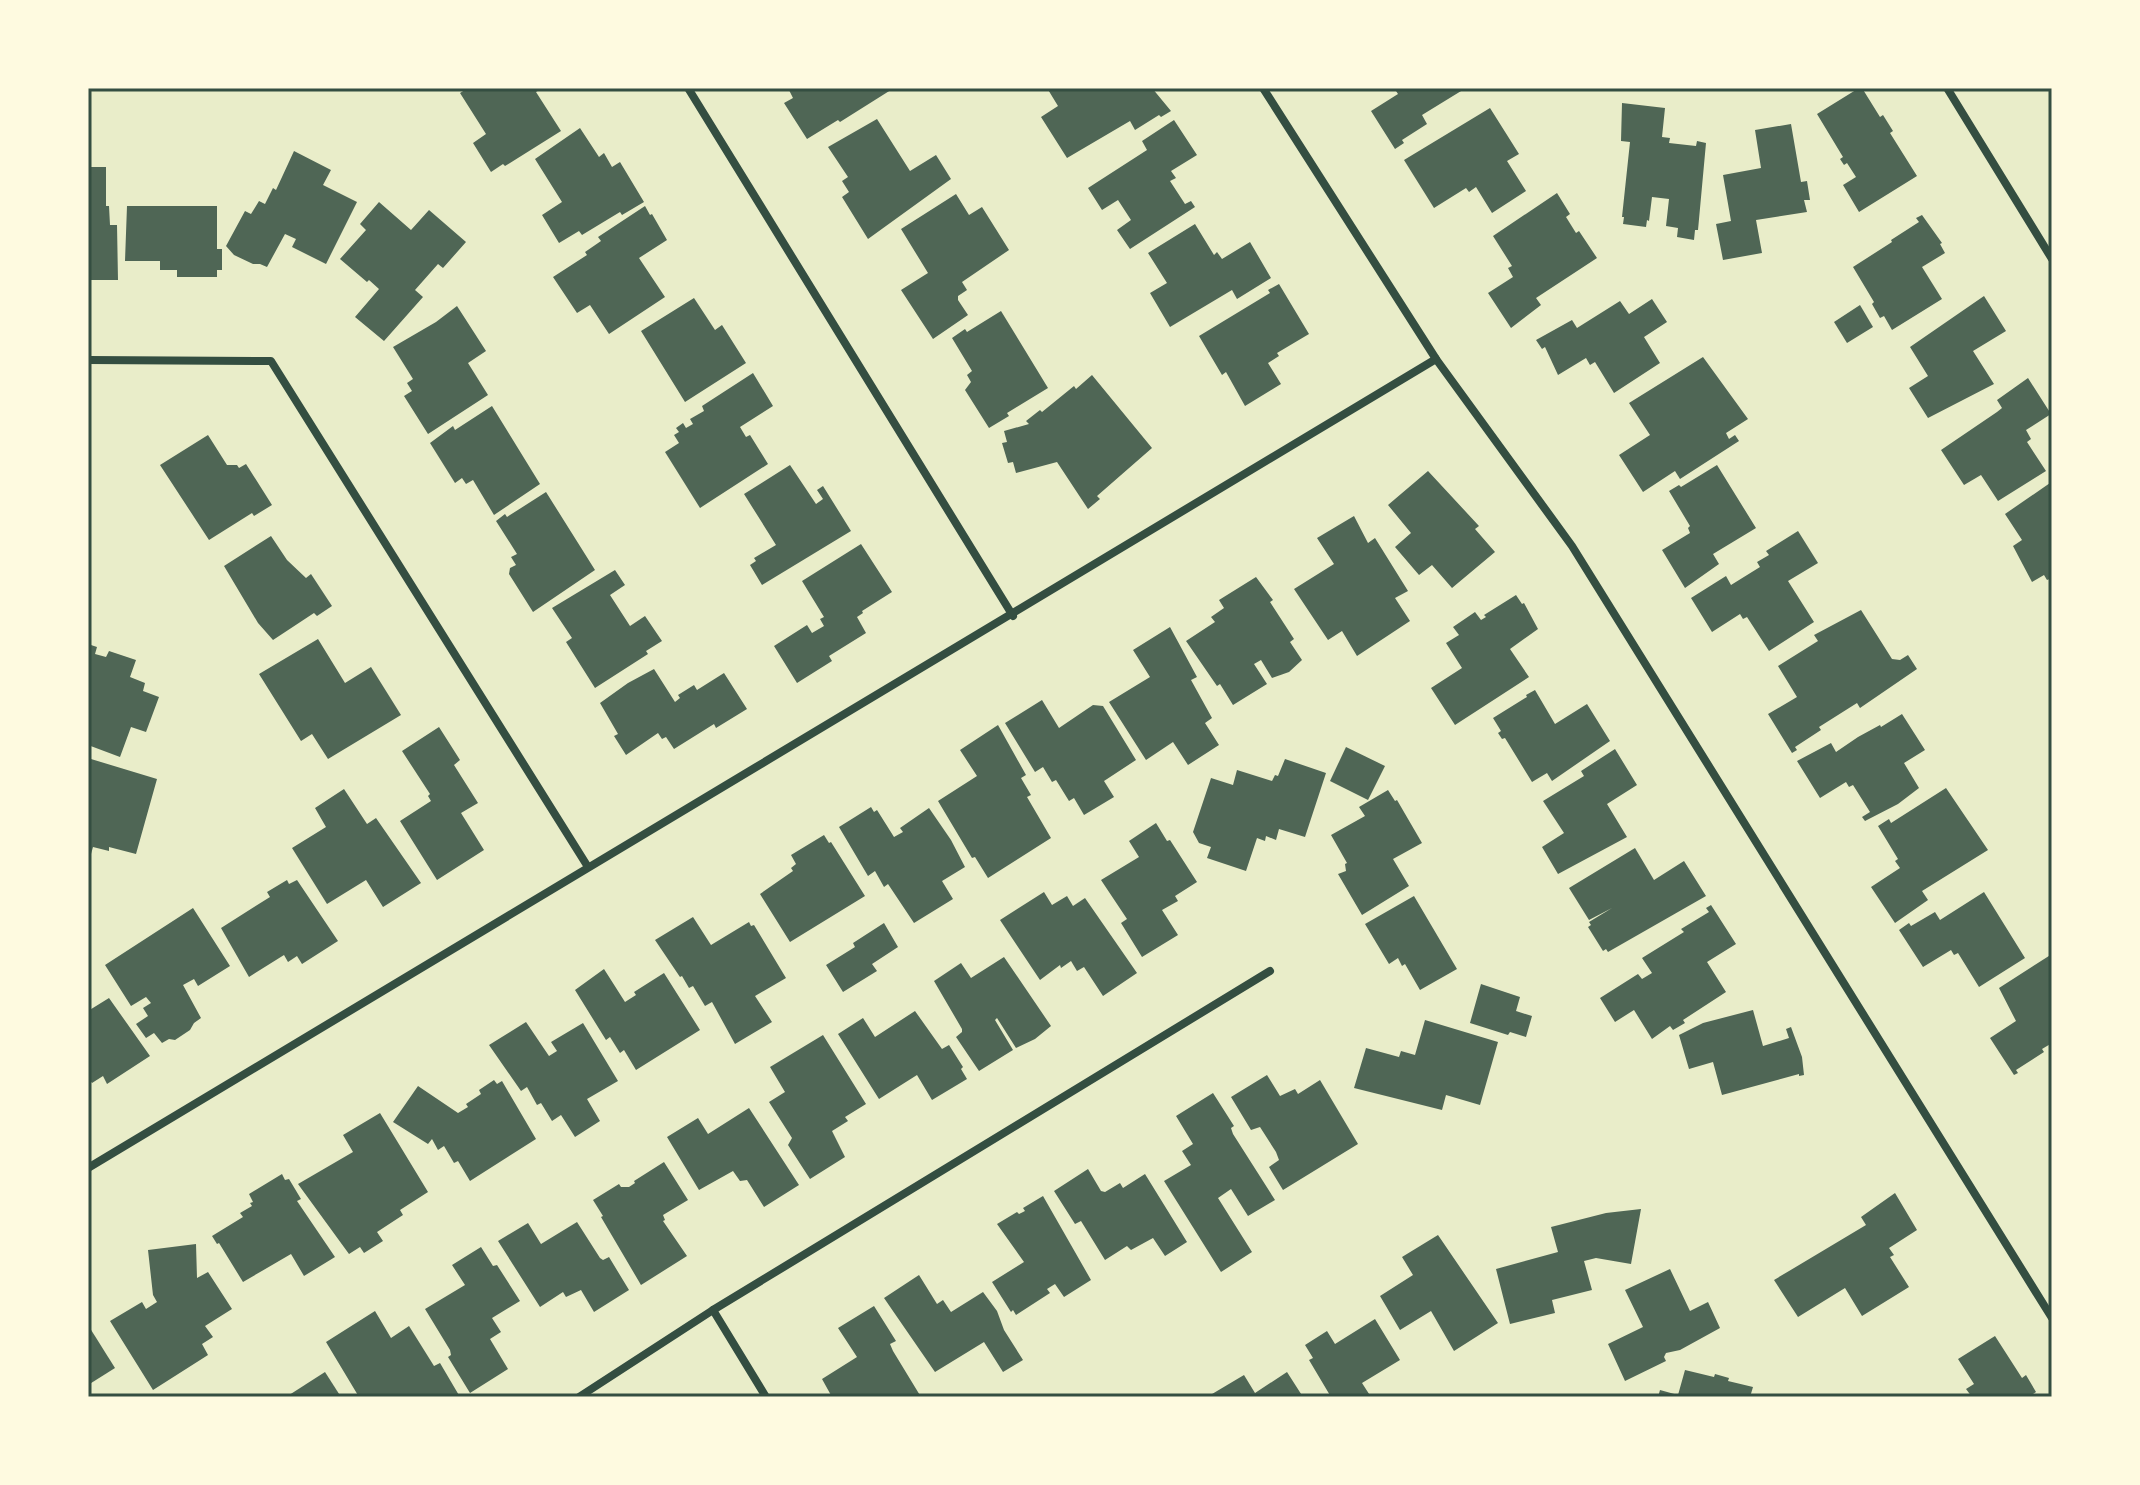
<svg xmlns="http://www.w3.org/2000/svg" width="2140" height="1485" viewBox="0 0 2140 1485" font-family="'IBM Plex Sans',sans-serif">
	<rect width="100%" height="100%" fill="#e9edc9"/>
	<g fill="#4f6655">
		<path d="M468 88H542L536 92 561 131 505 166 503 164 491 172 473 143 486 134 460 93Z"/>
		<path d="M788 88H894L840 122 838 120 807 139 784 103 793 98Z"/>
		<path d="M1047 88H1120L1122 91 1126 88H1152L1171 111 1161 117 1159 115 1135 130 1130 121 1067 158 1041 117 1058 106Z"/>
		<path d="M1394 88H1466L1422 115 1427 124 1402 140 1404 143 1395 149 1371 111 1398 94Z"/>
		<path d="M1859 88H1862L1880 117 1883 115 1893 131 1890 133 1917 176 1859 212 1843 185 1856 177 1847 163 1844 165 1840 159 1843 157 1817 114Z"/>
		<path d="M1622 103 1665 108 1662 137 1670 138 1669 143 1696 146 1697 141 1706 143 1698 230H1695L1694 240 1677 237 1678 228 1666 226 1669 199 1652 197 1649 221 1647 220 1646 227 1623 224 1624 217H1622L1630 142 1621 141Z"/>
		<path d="M1490 108 1519 154 1507 161 1526 191 1492 213 1476 187 1469 192 1466 188 1434 208 1404 160Z"/>
		<path d="M877 119 910 171 936 155 951 179 868 239 842 197 849 192 842 181 848 177 828 147Z"/>
		<path d="M1174 120 1197 155 1171 171 1176 178 1170 181 1185 204 1191 201 1195 207 1130 249 1117 230 1131 220 1118 200 1102 210 1088 188 1147 150 1142 141Z"/>
		<path d="M1791 124 1801 182 1807 181 1810 200H1804L1807 212 1756 220 1762 253 1723 260 1716 224 1731 221 1723 175 1761 168 1755 130Z"/>
		<path d="M580 128 599 157 604 153 612 167 620 162 644 202 622 215 620 212 582 235 579 231 559 243 542 215 562 202 535 159Z"/>
		<path d="M294 151 331 170 323 185 357 202 326 264 292 247 296 239 285 234 267 267 260 264H253L234 255 226 246 245 211 251 214 259 201 265 204 273 188 276 190Z"/>
		<path d="M88 167H106V206H109L110 225H117L118 280H88Z"/>
		<path d="M1557 193 1570 214 1566 217 1576 233 1579 231 1597 258 1536 298 1541 305 1511 328 1488 293 1513 277 1508 268 1512 266 1493 236Z"/>
		<path d="M956 194 969 215 982 207 1009 250 962 282 967 290 958 296V300L968 315 933 339 901 290 928 273 901 229Z"/>
		<path d="M379 202 411 230 429 210 466 242 443 268 438 264 415 290 423 297 384 341 355 317 379 289 369 280 367 282 340 259 366 230 360 224Z"/>
		<path d="M127 206H217V249H222V270H217V277H177V270H160V261H125Z"/>
		<path d="M645 206 650 215 652 214 667 240 639 258 665 297 609 334 590 305 577 313 553 277 587 255 585 252 601 241 598 237Z"/>
		<path d="M1922 215 1942 243 1940 244 1945 253 1922 267 1942 299 1892 330 1884 316 1880 318 1872 304 1874 302 1853 267 1892 242 1891 240 1919 222 1916 218Z"/>
		<path d="M1195 224 1214 255 1217 252 1222 259 1250 242 1271 278 1237 299 1232 290 1170 327 1150 293 1167 283 1148 253Z"/>
		<path d="M1279 284 1309 334 1277 353 1279 356 1268 363 1281 384 1245 406 1226 372 1222 375 1199 336 1270 293 1268 290Z"/>
		<path d="M1984 296 2006 331 1973 351 1994 384 1928 418 1909 388 1928 376 1910 347Z"/>
		<path d="M694 298 715 330 722 325 746 363 685 402 641 331Z"/>
		<path d="M1652 299 1667 322 1644 337 1660 363 1614 393 1595 362 1590 365 1586 358 1558 375 1545 347 1542 349 1536 340 1572 320 1577 328 1620 301 1629 314Z"/>
		<path d="M1860 305 1873 327 1847 343 1834 322Z"/>
		<path d="M457 306 486 351 468 363 488 395 428 434 404 396 412 391 407 383 413 379 393 347 436 322Z"/>
		<path d="M1001 311 1048 388 1007 413 1009 416 989 428 965 390 971 382 967 375 972 371 952 338 965 329 967 332Z"/>
		<path d="M1703 357 1748 419 1726 433 1729 439 1735 435 1739 441 1680 479 1675 471 1643 492 1619 455 1650 435 1629 403Z"/>
		<path d="M753 373 773 406 740 427 746 437 750 435 768 464 700 508 665 452 679 443 674 435 679 432 676 428 683 423 686 428 693 424 690 419 704 411 702 406Z"/>
		<path d="M1092 375 1152 448 1097 496 1100 499 1088 509 1057 462 1016 473 1013 462 1008 463 1002 443 1007 442 1004 431 1029 424 1026 421 1040 410 1042 412 1074 386 1076 389Z"/>
		<path d="M2028 378 2051 414 2026 430 2031 439 2027 442 2046 471 1998 501 1981 475 1964 485 1941 450 1997 412 2002 408 1997 400Z"/>
		<path d="M492 406 540 484 494 515 473 480 466 484 462 478 455 483 430 443 453 426 455 430Z"/>
		<path d="M208 435 227 465H237L239 468 246 464 272 505 254 516 252 513 209 540 160 465Z"/>
		<path d="M790 465 816 504 823 499 817 490 823 486 851 531 762 585 750 565 756 561 754 558 776 545 744 494Z"/>
		<path d="M1717 465 1756 528 1713 554 1719 564 1685 588 1662 550 1690 533 1688 528 1690 526 1669 491 1679 485 1681 487Z"/>
		<path d="M1428 471 1479 526 1475 529 1495 552 1452 588 1432 565 1419 575 1395 547 1411 533 1388 505Z"/>
		<path d="M2050 483 2052 487V578L2047 580 2044 575 2032 582 2013 546 2022 540 2005 514Z"/>
		<path d="M546 492 595 570 533 612 509 574 510 568 516 565 511 557 517 554 496 521 505 514 507 517Z"/>
		<path d="M1354 516 1368 543 1375 538 1408 591 1395 598 1410 621 1357 656 1342 631 1328 640 1294 589 1334 564 1317 538Z"/>
		<path d="M1798 531 1818 563 1788 581 1814 622 1769 651 1747 617 1743 619 1740 614 1712 632 1691 598 1726 576 1731 585 1760 567 1757 562 1769 555 1766 551Z"/>
		<path d="M271 536 287 560 306 578 311 574 332 606 317 616 314 613 273 640 258 623 224 566Z"/>
		<path d="M861 544 892 592 862 611 863 613 857 617 866 633 829 656 832 661 797 683 774 646 807 625 812 633 824 626 820 619 824 617 802 581Z"/>
		<path d="M615 570 625 585 610 595 630 626 645 616 662 641 646 651 648 654 595 688 566 642 572 638 552 608Z"/>
		<path d="M1256 577 1273 600 1270 602 1294 639 1290 642 1302 660 1289 672 1272 678 1261 660 1254 664 1267 684 1233 705 1220 684 1217 686 1186 641 1215 622 1211 617 1224 608 1219 600Z"/>
		<path d="M1516 595 1522 604 1524 603 1538 629 1510 649 1529 677 1455 725 1431 688 1462 668 1446 643 1459 635 1453 627 1475 612 1481 620 1486 617 1484 615Z"/>
		<path d="M1861 610 1892 659 1900 660 1908 655 1917 669 1860 708 1857 703 1819 727 1821 730 1795 747 1797 750 1792 753 1768 714 1797 697 1778 666 1818 641 1814 635Z"/>
		<path d="M1170 627 1197 677 1191 680 1212 718 1205 723 1219 745 1188 765 1173 742 1146 760 1109 702 1150 677 1133 650Z"/>
		<path d="M318 639 345 683 371 667 401 715 328 759 312 734 301 741 259 674Z"/>
		<path d="M88 644 97 647 95 654 106 657 109 651 136 660 130 677 145 683 143 691 159 697 146 732 131 727 120 757 88 745Z"/>
		<path d="M654 669 675 702 680 698 678 695 694 685 697 690 724 673 747 709 716 728 714 724 674 749 666 737 662 739 658 733 626 755 614 736 618 734 600 703 628 683Z"/>
		<path d="M1535 690 1555 724 1587 704 1610 741 1552 781 1547 773 1532 782 1505 738 1502 739 1498 733 1501 731 1493 718 1527 697 1526 695Z"/>
		<path d="M1042 700 1059 728 1093 705 1103 706 1136 760 1104 781 1114 797 1084 815 1074 798 1069 801 1056 780 1052 782 1043 767 1035 772 1005 723Z"/>
		<path d="M1902 714 1925 750 1904 763 1919 788 1898 804 1865 821 1862 817 1870 812 1853 785 1849 787 1846 782 1820 798 1797 761 1831 743 1836 752 1858 737 1880 725 1881 727Z"/>
		<path d="M998 725 1026 775 1021 778 1031 795 1027 797 1051 838 988 878 975 857 972 858 938 801 977 776 960 750Z"/>
		<path d="M439 727 460 760 454 765 478 803 461 813 484 850 437 880 400 821 431 801 428 796 430 794 402 751Z"/>
		<path d="M1346 747 1385 766 1368 800 1330 781Z"/>
		<path d="M1615 749 1637 785 1607 804 1627 837 1558 874 1542 847 1564 833 1543 801 1584 776 1581 771Z"/>
		<path d="M91 759 157 779 136 854 109 847V851L93 847 91 854 88 853V769Z"/>
		<path d="M1285 759 1326 773 1305 837 1279 829 1276 840 1266 836 1265 841 1257 838 1246 871 1207 858 1211 847 1199 843 1193 832 1211 778 1233 785 1237 770 1272 781 1275 775 1278 776Z"/>
		<path d="M1946 788 1988 850 1922 891 1928 900 1895 923 1871 887 1900 868 1895 861 1898 859 1878 826 1889 819 1891 823Z"/>
		<path d="M344 789 367 824 376 818 421 883 383 907 366 880 327 904 292 848 326 827 315 808Z"/>
		<path d="M1388 790 1395 801 1397 800 1422 843 1393 859 1409 886 1362 915 1338 874 1346 871 1345 864 1347 863 1331 835 1365 816 1359 807Z"/>
		<path d="M871 807 874 812 877 810 894 837 903 832 900 828 929 808 951 840 965 867 942 881 953 899 914 923 888 884 884 887 875 871 868 876 839 827Z"/>
		<path d="M1156 823 1167 841 1170 840 1197 882 1175 896 1178 901 1162 910 1178 935 1142 957 1121 923 1127 919 1101 880 1139 857 1129 841Z"/>
		<path d="M824 835 829 843 831 842 865 896 790 942 760 894 793 871 791 868 796 864 791 855Z"/>
		<path d="M1635 848 1654 880 1684 861 1706 896 1608 952 1606 949 1603 951 1588 927 1591 925 1589 922 1612 908 1589 920 1569 888Z"/>
		<path d="M287 880 289 884 297 880 338 941 302 964 297 956 288 962 284 955 249 977 221 928 270 897 267 892Z"/>
		<path d="M1044 892 1052 905 1067 896 1073 906 1085 898 1137 973 1103 996 1084 967 1077 971 1071 961 1061 968 1060 965 1040 980 1000 920Z"/>
		<path d="M1984 892 2025 958 1979 987 1958 953 1954 955 1951 950 1923 967 1899 930 1909 923 1911 926 1935 912 1940 920Z"/>
		<path d="M1414 896 1457 969 1420 990 1405 964 1402 966 1398 958 1389 964 1365 924Z"/>
		<path d="M1711 905 1736 944 1707 962 1726 992 1683 1020 1685 1023 1673 1030 1670 1026 1652 1039 1634 1010 1615 1022 1600 998 1638 974 1642 979 1652 973 1642 958 1684 932 1681 929 1709 912 1706 908Z"/>
		<path d="M193 908 230 966 198 986 194 979 183 985 201 1018 194 1023 190 1030 175 1040 169 1039 162 1043 154 1033 146 1038 136 1024 148 1016 143 1008 151 1003 146 997 131 1006 105 965Z"/>
		<path d="M693 917 711 945 749 922 751 926 754 925 786 978 755 996 772 1022 735 1044 712 1002 705 1006 693 986 689 988 682 976 680 977 655 940Z"/>
		<path d="M884 923 898 947 872 964 877 971 843 992 826 965 855 947 853 943Z"/>
		<path d="M2052 954V1043L2042 1049 2044 1052 2016 1070 2018 1073 2014 1075 1990 1038 2016 1021 1999 988Z"/>
		<path d="M1004 957 1051 1026 1035 1039 1016 1048 997 1018 995 1020 1013 1050 979 1071 956 1037 962 1032V1029L934 981 961 963 971 978Z"/>
		<path d="M604 969 625 1002 636 995 634 992 664 973 700 1030 636 1070 624 1050 620 1053 610 1037 606 1040 575 990Z"/>
		<path d="M1481 984 1520 997 1516 1011 1532 1016 1526 1037 1510 1032 1508 1035 1470 1023Z"/>
		<path d="M109 998 150 1056 107 1084 103 1076 92 1083 88 1078V1011Z"/>
		<path d="M1753 1010 1763 1046 1789 1038 1786 1029 1791 1027 1802 1057 1804 1075 1799 1076V1074L1722 1095 1713 1062 1689 1069 1679 1035 1703 1023Z"/>
		<path d="M915 1011 942 1049 949 1045 963 1067 961 1069 967 1079 932 1100 917 1075 879 1099 838 1034 863 1018 875 1037Z"/>
		<path d="M1425 1020 1498 1042 1480 1105 1446 1095 1442 1110 1354 1088 1366 1048 1399 1057 1401 1051 1415 1055Z"/>
		<path d="M526 1022 549 1056 557 1051 551 1042 583 1023 618 1081 587 1099 600 1121 575 1137 561 1115 552 1121 541 1103 537 1105 527 1087 521 1091 489 1045Z"/>
		<path d="M823 1035 866 1104 845 1117 848 1121 832 1131 845 1157 810 1179 788 1145 792 1138 769 1102 785 1092 770 1067Z"/>
		<path d="M1267 1075 1280 1096 1295 1089 1298 1094 1320 1080 1358 1144 1283 1190 1269 1167 1279 1160 1276 1152 1260 1127 1251 1130 1231 1097Z"/>
		<path d="M494 1080 497 1084 502 1081 536 1139 470 1181 458 1161 454 1163 444 1146 438 1150 432 1139 428 1144 393 1122 418 1086 458 1113 468 1107 466 1104 481 1094 479 1090Z"/>
		<path d="M1213 1093 1234 1126 1231 1128 1233 1134 1275 1200 1248 1216 1231 1189 1218 1198 1252 1252 1221 1272 1164 1181 1191 1165 1182 1151 1193 1144 1176 1116Z"/>
		<path d="M749 1108 799 1185 764 1207 747 1180 740 1181 733 1171 699 1190 667 1137 698 1118 708 1134Z"/>
		<path d="M380 1113 428 1192 400 1210 403 1215 377 1232 383 1241 364 1253 360 1247 349 1254 298 1184 353 1152 343 1135Z"/>
		<path d="M664 1162 688 1200 663 1215 665 1220 663 1221 687 1256 641 1285 601 1217 603 1216 593 1200 619 1184 621 1187H629L635 1183 634 1181Z"/>
		<path d="M1088 1169 1101 1191 1105 1192 1120 1183 1123 1188 1145 1174 1187 1242 1165 1256 1153 1238 1131 1250 1127 1246 1105 1260 1081 1221 1075 1224 1054 1191Z"/>
		<path d="M282 1174 285 1180 289 1179 301 1199 297 1201 335 1257 304 1276 291 1254 243 1282 219 1243 217 1244 212 1236 243 1217 240 1213 252 1206 250 1203 253 1202 249 1194Z"/>
		<path d="M1895 1193 1917 1230 1889 1248 1894 1255 1890 1257 1909 1287 1862 1316 1845 1288 1798 1317 1774 1280 1866 1225 1861 1217Z"/>
		<path d="M1043 1196 1091 1280 1064 1297 1055 1284 1047 1289 1050 1293 1016 1315 1013 1310 1011 1312 992 1282 1024 1262 997 1224 1017 1212 1019 1214 1025 1211 1023 1208Z"/>
		<path d="M1641 1209 1631 1264 1596 1258 1584 1261 1592 1290 1552 1300 1555 1313 1510 1324 1496 1269 1558 1252 1551 1227 1606 1213Z"/>
		<path d="M577 1222 600 1258 603 1260 609 1257 629 1290 594 1312 581 1290 566 1297 563 1292 540 1307 498 1241 528 1223 541 1244Z"/>
		<path d="M1438 1235 1498 1323 1454 1351 1431 1311 1400 1330 1380 1296 1413 1275 1402 1257Z"/>
		<path d="M196 1244 197 1278 208 1272 232 1309 205 1326 213 1337 202 1344 208 1355 153 1390 110 1321 142 1302 146 1309 157 1302 153 1295 148 1250Z"/>
		<path d="M481 1247 493 1266 497 1265 520 1301 492 1318 501 1332 490 1339 508 1369 470 1393 448 1357 451 1355 450 1350 425 1309 465 1285 452 1265Z"/>
		<path d="M1670 1269 1690 1311 1708 1302 1720 1328 1680 1350 1666 1353 1664 1357 1666 1361 1625 1381 1608 1344 1643 1327 1625 1290Z"/>
		<path d="M919 1275 937 1304 943 1300 951 1312 983 1292 997 1311 1004 1330 1023 1360 1003 1372 984 1342 935 1372 884 1298Z"/>
		<path d="M874 1306 896 1341 890 1344 893 1351 921 1397H832L822 1379 857 1357 838 1328Z"/>
		<path d="M375 1311 391 1338 409 1326 434 1366 440 1363 460 1397H410L408 1395 405 1397H359L326 1342Z"/>
		<path d="M1375 1319 1400 1360 1362 1383 1371 1397H1331L1309 1360 1313 1358 1305 1345 1327 1331 1335 1344Z"/>
		<path d="M88 1325 115 1368 88 1385Z"/>
		<path d="M1995 1336 2022 1378 2026 1375 2036 1392 2033 1394 2035 1397H1972L1966 1389 1974 1384 1958 1359Z"/>
		<path d="M1685 1370 1714 1377 1715 1374 1729 1378 1728 1381 1753 1387 1750 1397H1658L1660 1390 1678 1395Z"/>
		<path d="M325 1372 341 1397H286Z"/>
		<path d="M1287 1372 1303 1397H1207L1244 1375 1255 1393Z"/>
	</g>
	<g fill="none" stroke-linecap="round" stroke-linejoin="round">
		<g stroke="#344e41" stroke-width="8">
			<path d="M688 88 1013 616"/>
			<path d="M1263 88 1436 359 1572 546 2052 1318"/>
			<path d="M1947 88 2052 259"/>
			<path d="M88 360 271 361 588 867"/>
			<path d="M88 1168C537 898 988 631 1436 359"/>
			<path d="M713 1310 766 1397"/>
			<path d="M579 1397 713 1310 1270 971"/>
		</g>
	</g>
	<rect width="2140" height="1485" fill="none" stroke="#fefae0" stroke-width="180"/>
	<rect x="90" y="90" width="1960" height="1305" fill="none" stroke="#344e41" stroke-width="3"/>
</svg>
